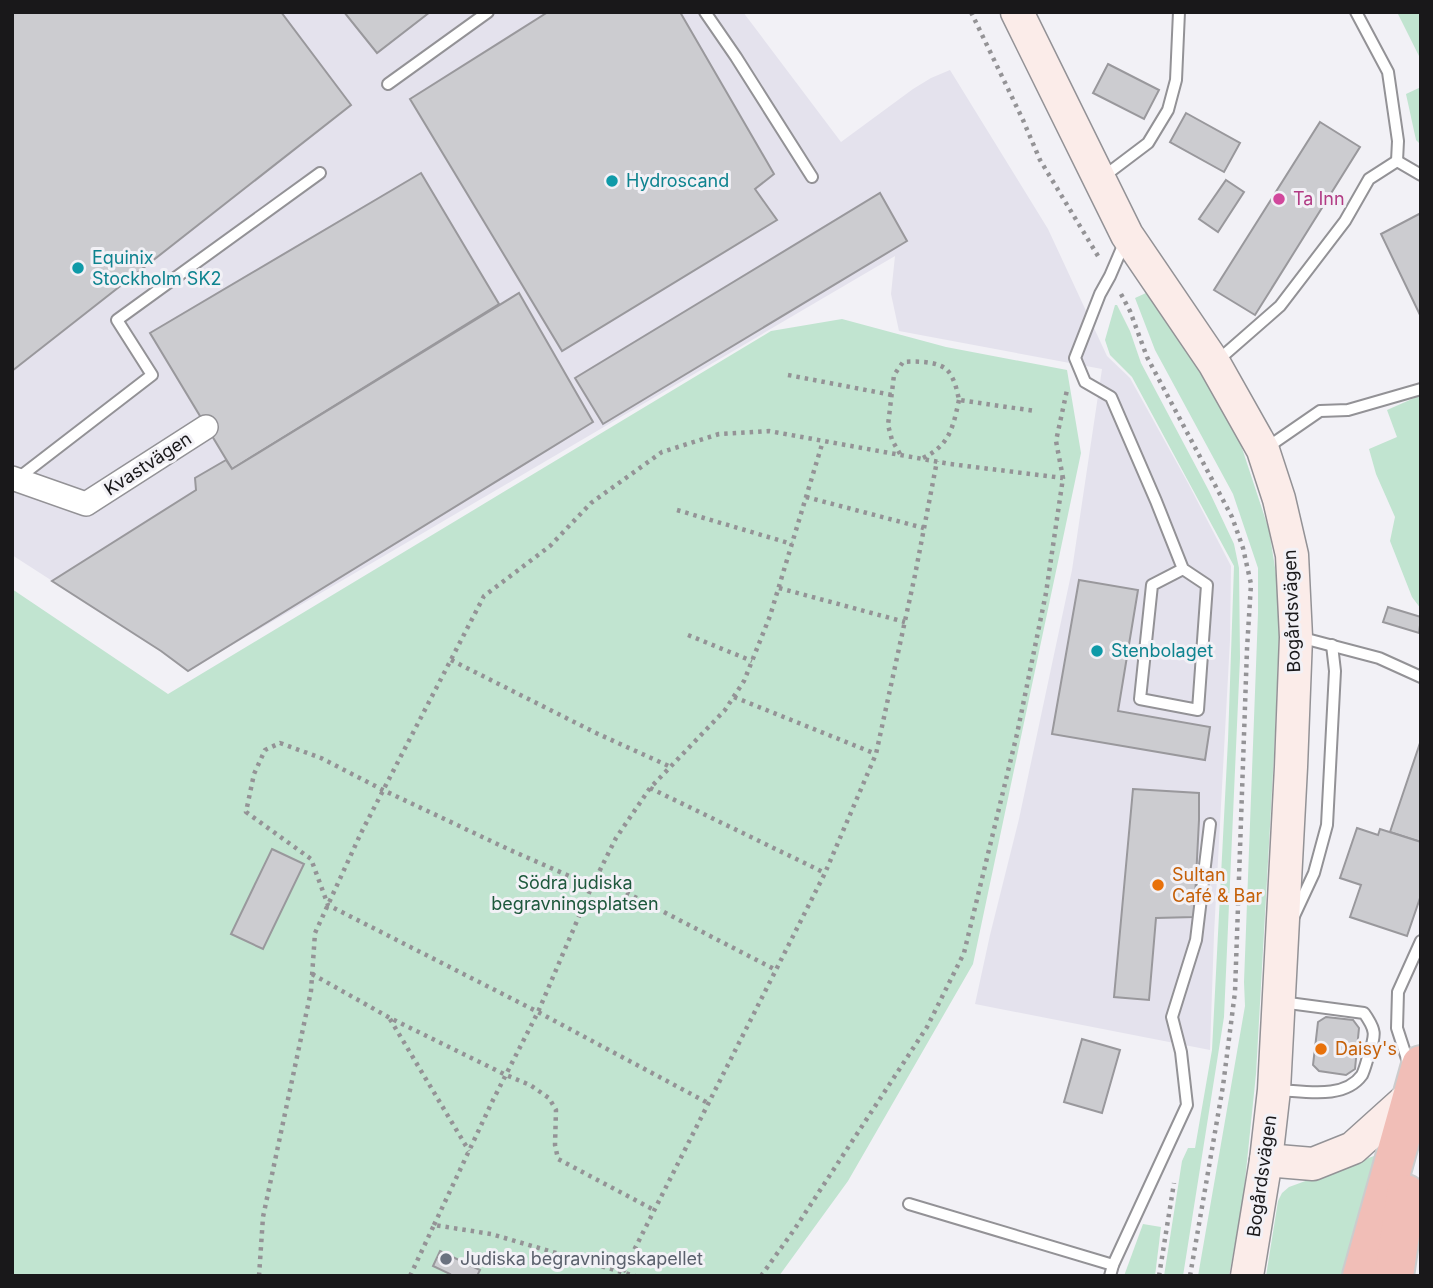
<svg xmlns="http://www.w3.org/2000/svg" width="1433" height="1288" viewBox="0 0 1433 1288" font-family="Inter,sans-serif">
	<rect width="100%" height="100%" fill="#f2f1f6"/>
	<path fill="#e4e2ed" d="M12 12H743L841 142 913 89 931 78 950 70 1048 229 1107 356 1130 378 1188 483 1231 566 1230 640 1214 934 1210 1050 975 1004 990 935 1019 819 1072 570 1102 369 899 331 891 294 895 256 188 671 161 651 12 555Z"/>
	<g fill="#c1e4d0">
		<path d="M1397 12H1420L1421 60Z"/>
		<path d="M1421 87V145L1416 140 1406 94Z"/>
		<path d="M1146 293 1197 367 1240 442 1269 530 1277 580 1279 635 1274 755 1256 1074 1243 1200 1229 1276H1198L1245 1006 1244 982 1258 613V568L1233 494 1155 350 1135 298Z"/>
		<path d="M1115 305H1117L1130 331 1141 363 1209 491 1234 544 1239 568 1240 658 1224 1017 1183 1276H1164L1182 1161 1188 1148H1195L1212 1050 1228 740 1234 566 1132 377 1110 355 1105 340Z"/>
		<path d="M842 319 946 347 1067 370 1081 453 973 964 848 1181 779 1276H12V589L168 694 771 331Z"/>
		<path d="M1421 395V609L1412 597 1390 541 1395 517 1376 474 1369 449 1397 437 1387 410Z"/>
		<path d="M1374 1156 1377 1159 1345 1276H1266L1278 1201 1282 1193 1289 1187Z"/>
		<path d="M1143 1224 1161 1227 1155 1276H1124Z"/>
	</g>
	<g fill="#ccccd0" stroke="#99989c" stroke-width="2">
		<path d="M12 12H281L351 105 12 371Z"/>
		<path d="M344 12H430L377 53Z"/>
		<path d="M548 12H680L774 174 755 189 777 220 562 351 410 99Z"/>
		<path d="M1108 64 1159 90 1144 119 1093 93Z"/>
		<path d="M1186 113 1240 143 1224 172 1170 142Z"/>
		<path d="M1320 122 1360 147 1255 315 1214 290Z"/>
		<path d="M421 173 499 304 232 469 150 333Z"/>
		<path d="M1226 180 1244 192 1218 232 1199 219Z"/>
		<path d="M880 193 907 241 603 424 575 378Z"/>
		<path d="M1421 213V317L1381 234Z"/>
		<path d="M519 293 593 422 188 671 161 651 52 581 196 490 195 478 226 460 232 469Z"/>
		<path d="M1079 580 1138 590 1118 711 1210 727 1205 760 1052 734Z"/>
		<path d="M1388 607 1421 617 1419 633 1383 622Z"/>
		<path d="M1421 740V842L1390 832Z"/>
		<path d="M1133 789 1199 793V820L1194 917 1156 918 1149 1000 1114 997Z"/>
		<path d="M1357 828 1378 835 1380 829 1421 842V895L1407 936 1350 917 1361 885 1340 878Z"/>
		<path d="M272 849 304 864 263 949 231 934Z"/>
		<path d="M1326 1017 1353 1020 1359 1028 1355 1069 1346 1075 1319 1071 1313 1065 1318 1022Z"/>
		<path d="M1082 1039 1120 1050 1102 1113 1064 1102Z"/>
		<path d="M440 1251 480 1270 477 1276H449L450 1274 433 1266Z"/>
	</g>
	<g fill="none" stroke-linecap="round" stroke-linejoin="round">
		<defs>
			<g id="lane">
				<path d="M705 12 736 57 812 177"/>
				<path d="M1356 12 1388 72 1398 141 1397 161"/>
				<path d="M388 84 488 12"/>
				<path d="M1397 161 1421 175"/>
				<path d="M1103 177 1148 143 1168 110 1176 80 1179 12"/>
				<path d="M1125 241 1110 276 1100 294 1075 358 1085 382 1111 397 1156 501 1183 569 1207 585 1198 710 1140 699 1152 585 1183 569"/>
				<path d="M1216 362 1280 306 1345 221 1369 179 1397 161"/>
				<path d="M1265 449 1320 411 1348 410 1421 389"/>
				<path d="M17 479 152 375 117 320 320 173"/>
				<path d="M1299 637 1379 658 1421 677"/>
				<path d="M1294 916 1314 873 1327 825 1335 671 1332 645"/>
				<path d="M1410 1068 1397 1028 1398 992 1421 941"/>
				<path d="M1278 1090C1304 1091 1344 1100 1362 1075 1365 1069 1367 1060 1369 1054 1376 1034 1376 1030 1364 1013L1281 1002"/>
				<path d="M909 1204 1113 1265"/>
				<path d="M1110 1276 1113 1265 1187 1105 1181 1052 1172 1017 1196 940 1210 824"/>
			</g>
			<path id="street" d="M12 478 86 504 206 427"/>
			<g id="secondary">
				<path d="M1017 12 1127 235 1214 363 1263 450 1279 499 1292 555 1296 637 1291 767 1274 1090 1266 1160 1247 1276"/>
				<path d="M1266 1160 1313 1164 1353 1148 1413 1094"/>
			</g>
			<g id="highway">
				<path d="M1362 1276 1421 1065"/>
				<path d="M1394 1276 1406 1194"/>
			</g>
		</defs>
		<use href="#lane" stroke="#939296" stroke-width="14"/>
		<use href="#street" stroke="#939296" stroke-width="26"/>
		<use href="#secondary" stroke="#939296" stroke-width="35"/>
		<use href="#highway" stroke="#cccccd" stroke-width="42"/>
		<g stroke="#949396" stroke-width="4.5" stroke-dasharray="3.5 5" stroke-linecap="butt">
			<path d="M971 12 1023 120 1040 160 1098 256"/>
			<path d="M1121 294 1130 311 1147 357 1232 517 1243 548 1251 584 1247 649 1235 992 1223 1086 1190 1276"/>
			<path d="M788 375 892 395"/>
			<path d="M900 454 892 440 888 425 894 375 903 362C915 361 936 361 946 369 954 376 957 390 959 400L1035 411"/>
			<path d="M923 458C950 445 953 427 959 400"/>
			<path d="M806 497 924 528"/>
			<path d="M677 510 792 544"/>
			<path d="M779 588 905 622"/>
			<path d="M688 635 752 661"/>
			<path d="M451 660 596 733 671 767"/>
			<path d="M734 697 876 754"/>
			<path d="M650 788 825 873"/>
			<path d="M596 877 776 970"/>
			<path d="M592 886 510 850 383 790 321 758 280 743 265 750 254 774 246 812 311 859 328 905 538 1012 708 1103"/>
			<path d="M312 974 390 1018 506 1075 530 1085 549 1098 556 1110 555 1145 558 1159 654 1210"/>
			<path d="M390 1019 469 1151"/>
			<path d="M434 1225 493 1100 538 1012 592 886 616 838 650 788 725 710 744 681 770 616 823 441"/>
			<path d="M623 1272 825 873 876 754 915 575 937 461"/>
			<path d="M259 1276 263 1217 311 991 315 933 361 833 484 596 550 546 591 503 662 452 719 434 769 431 950 464 1063 478"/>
			<path d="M410 1276 434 1225 491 1234 635 1276"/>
			<path d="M761 1276 794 1230 927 1027 964 953 1017 734 1046 593 1063 478 1056 441 1067 390"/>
			<path d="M1159 1276 1174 1183"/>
		</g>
		<use href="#lane" stroke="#fff" stroke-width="10"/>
		<use href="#street" stroke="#fff" stroke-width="23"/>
		<use href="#secondary" stroke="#fbece9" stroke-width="32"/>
		<use href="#highway" stroke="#f1beb7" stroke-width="38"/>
	</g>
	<g fill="#0f9aa8" stroke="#f2f1f6" stroke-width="2.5">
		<circle cx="612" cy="181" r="7"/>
		<circle cx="78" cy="268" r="7"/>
		<circle cx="1097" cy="651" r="7"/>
	</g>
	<circle fill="#d1479c" stroke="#f2f1f6" stroke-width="2.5" cx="1279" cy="199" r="7"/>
	<g fill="#e8710a" stroke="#f2f1f6" stroke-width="2.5">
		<circle cx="1158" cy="885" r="7"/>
		<circle cx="1321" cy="1049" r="7"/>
	</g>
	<circle fill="#6b7280" stroke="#f2f1f6" stroke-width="2.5" cx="446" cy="1259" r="7"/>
	<g text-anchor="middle" stroke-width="6" stroke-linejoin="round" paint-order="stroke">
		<g font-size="18" fill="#0d838f" stroke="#f2f1f6" text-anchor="start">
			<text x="626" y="187">Hydroscand</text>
			<text x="92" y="264">Equinix<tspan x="92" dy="21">Stockholm SK2</tspan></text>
			<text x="1111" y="657">Stenbolaget</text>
		</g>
		<g font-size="18" fill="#b23c85" stroke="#f2f1f6" text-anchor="start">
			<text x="1293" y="205">Ta Inn</text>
		</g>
		<g font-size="18" fill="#19181a" stroke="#f2f1f6">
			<text transform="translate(148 464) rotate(-33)" y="6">Kvastvägen</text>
			<text transform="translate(1292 611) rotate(-92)" y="6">Bogårdsvägen</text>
			<text transform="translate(1262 1176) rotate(-82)" y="6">Bogårdsvägen</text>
		</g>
		<g font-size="18" fill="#c56008" stroke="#f2f1f6" text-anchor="start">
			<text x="1172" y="881">Sultan<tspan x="1172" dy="21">Café &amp; Bar</tspan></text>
			<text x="1335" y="1055">Daisy's</text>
		</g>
		<g font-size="18" fill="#1d583c" stroke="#f2f1f6">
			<text x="575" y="889">Södra judiska<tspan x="575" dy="21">begravningsplatsen</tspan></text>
		</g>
		<g font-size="18" fill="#5b616d" stroke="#f2f1f6" text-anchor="start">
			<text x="460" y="1265">Judiska begravningskapellet</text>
		</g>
	</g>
	<rect width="1433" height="1288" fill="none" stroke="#19181a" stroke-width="28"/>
</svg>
